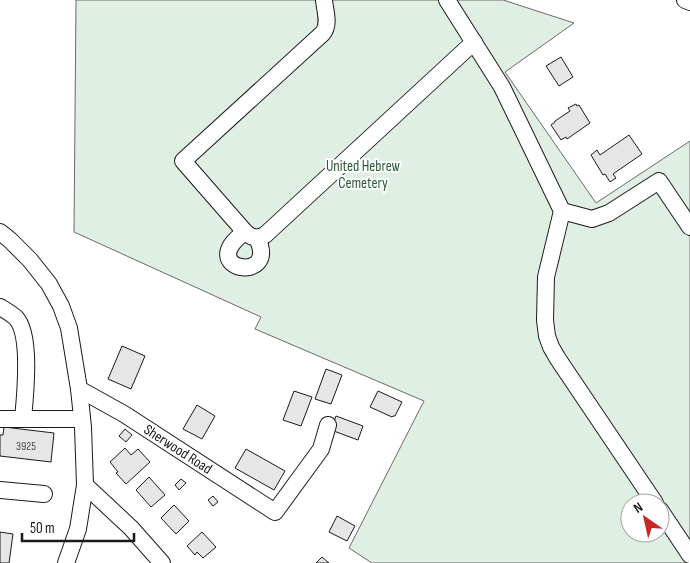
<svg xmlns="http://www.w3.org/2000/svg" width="690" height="563" viewBox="0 0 690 563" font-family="'Sofia Sans Condensed',sans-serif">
	<rect width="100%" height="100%" fill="#fff"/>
	<path fill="#e0efe3" stroke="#6a6a6a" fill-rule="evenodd" d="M76 0H503L574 23 505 72 596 203 690 141V563H372L349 548 424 401 255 329 261 317 74 232ZM630 503H660V533H630Z"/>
	<g fill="#e6e6e6" stroke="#1a1a1a">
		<path d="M561 57 573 77 559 86 546 66Z"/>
		<path d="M576 104 577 106 579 105 590 123 567 139 566 137 561 140 551 125 555 122V121L570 111 568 108Z"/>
		<path d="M629 135 642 154 613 174 616 178 610 182 605 174 603 175 591 155 597 150 600 155Z"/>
		<path d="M122 346 145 356 131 389 108 379Z"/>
		<path d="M326 369 342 375 331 404 315 399Z"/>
		<path d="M294 391 312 397 301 426 283 420Z"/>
		<path d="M378 391 402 402 395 416H393L392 417 370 407Z"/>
		<path d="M197 405 215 416 202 439 183 429Z"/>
		<path d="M336 416 363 426 358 440 331 430Z"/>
		<path d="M4 427 54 433 51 462 0 456V435H3Z"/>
		<path d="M125 429 132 435 126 442 119 436Z"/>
		<path d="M125 448 131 455 138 449 150 462 126 484 116 473 118 472 110 462Z"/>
		<path d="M246 449 285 471 274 490 235 468Z"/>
		<path d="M149 477 165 495 151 507 136 490Z"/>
		<path d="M181 479 186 483 179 490 175 485Z"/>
		<path d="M213 496 218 502 213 506 208 500Z"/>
		<path d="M174 505 189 521 176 534 161 518Z"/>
		<path d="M337 516 355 526 347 541 329 532Z"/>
		<path d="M0 532 13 534 9 563H0Z"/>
		<path d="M202 532 216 547 203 558 197 552 195 555 187 546Z"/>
		<path d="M322 557 329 563H316Z"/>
	</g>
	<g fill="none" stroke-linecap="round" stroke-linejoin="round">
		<defs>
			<g id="minor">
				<path d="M324 0C325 11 330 24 323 33L183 161 245 232C252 238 256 239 265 235L474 42"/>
				<path d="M447 0 502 87 562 211 546 277 545 320 547 336 551 347 558 359 655 503"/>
				<path d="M685 0 690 2"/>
				<path d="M562 211 592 219 609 213 659 181 690 227"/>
				<path d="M0 232 10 240 30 260 49 284 61 306 69 328 79 389 83 427 85 485 78 529 66 563"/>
				<path d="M245 232C193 269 280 286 257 238"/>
				<path d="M0 307C5 310 12 314 16 318 32 335 25 397 23 419"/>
				<path d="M79 389 124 414 275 512 321 449 328 425"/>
				<path d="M0 419H82"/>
				<path d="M85 485 131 528 162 563"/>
				<path d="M0 490 44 494"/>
				<path d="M660 510 690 555"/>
			</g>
		</defs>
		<use href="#minor" stroke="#1a1a1a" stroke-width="18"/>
		<use href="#minor" stroke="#fff" stroke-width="16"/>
	</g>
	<g text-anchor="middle" stroke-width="4" stroke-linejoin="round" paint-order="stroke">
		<g font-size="12" fill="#4d4d4d">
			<text x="26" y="450">3925</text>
		</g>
		<g font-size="15" fill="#2b5a34" stroke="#fff">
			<text x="363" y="171">United Hebrew<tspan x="363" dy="17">Cemetery</tspan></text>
		</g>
		<g font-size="15" fill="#1a1a1a" stroke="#fff">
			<text transform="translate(178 449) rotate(33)" y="5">Sherwood Road</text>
		</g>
	</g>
	<g transform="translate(645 518) rotate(326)"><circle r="24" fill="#ffffff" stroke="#a3a3a3"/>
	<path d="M0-4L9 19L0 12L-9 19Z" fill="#c62828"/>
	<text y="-8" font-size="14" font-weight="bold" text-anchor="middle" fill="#1a1a1a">N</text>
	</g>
	<path d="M22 533v8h112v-8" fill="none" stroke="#1a1a1a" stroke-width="2.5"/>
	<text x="30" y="533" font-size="15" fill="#1a1a1a" stroke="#ffffff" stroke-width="4" paint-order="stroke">50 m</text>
</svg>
